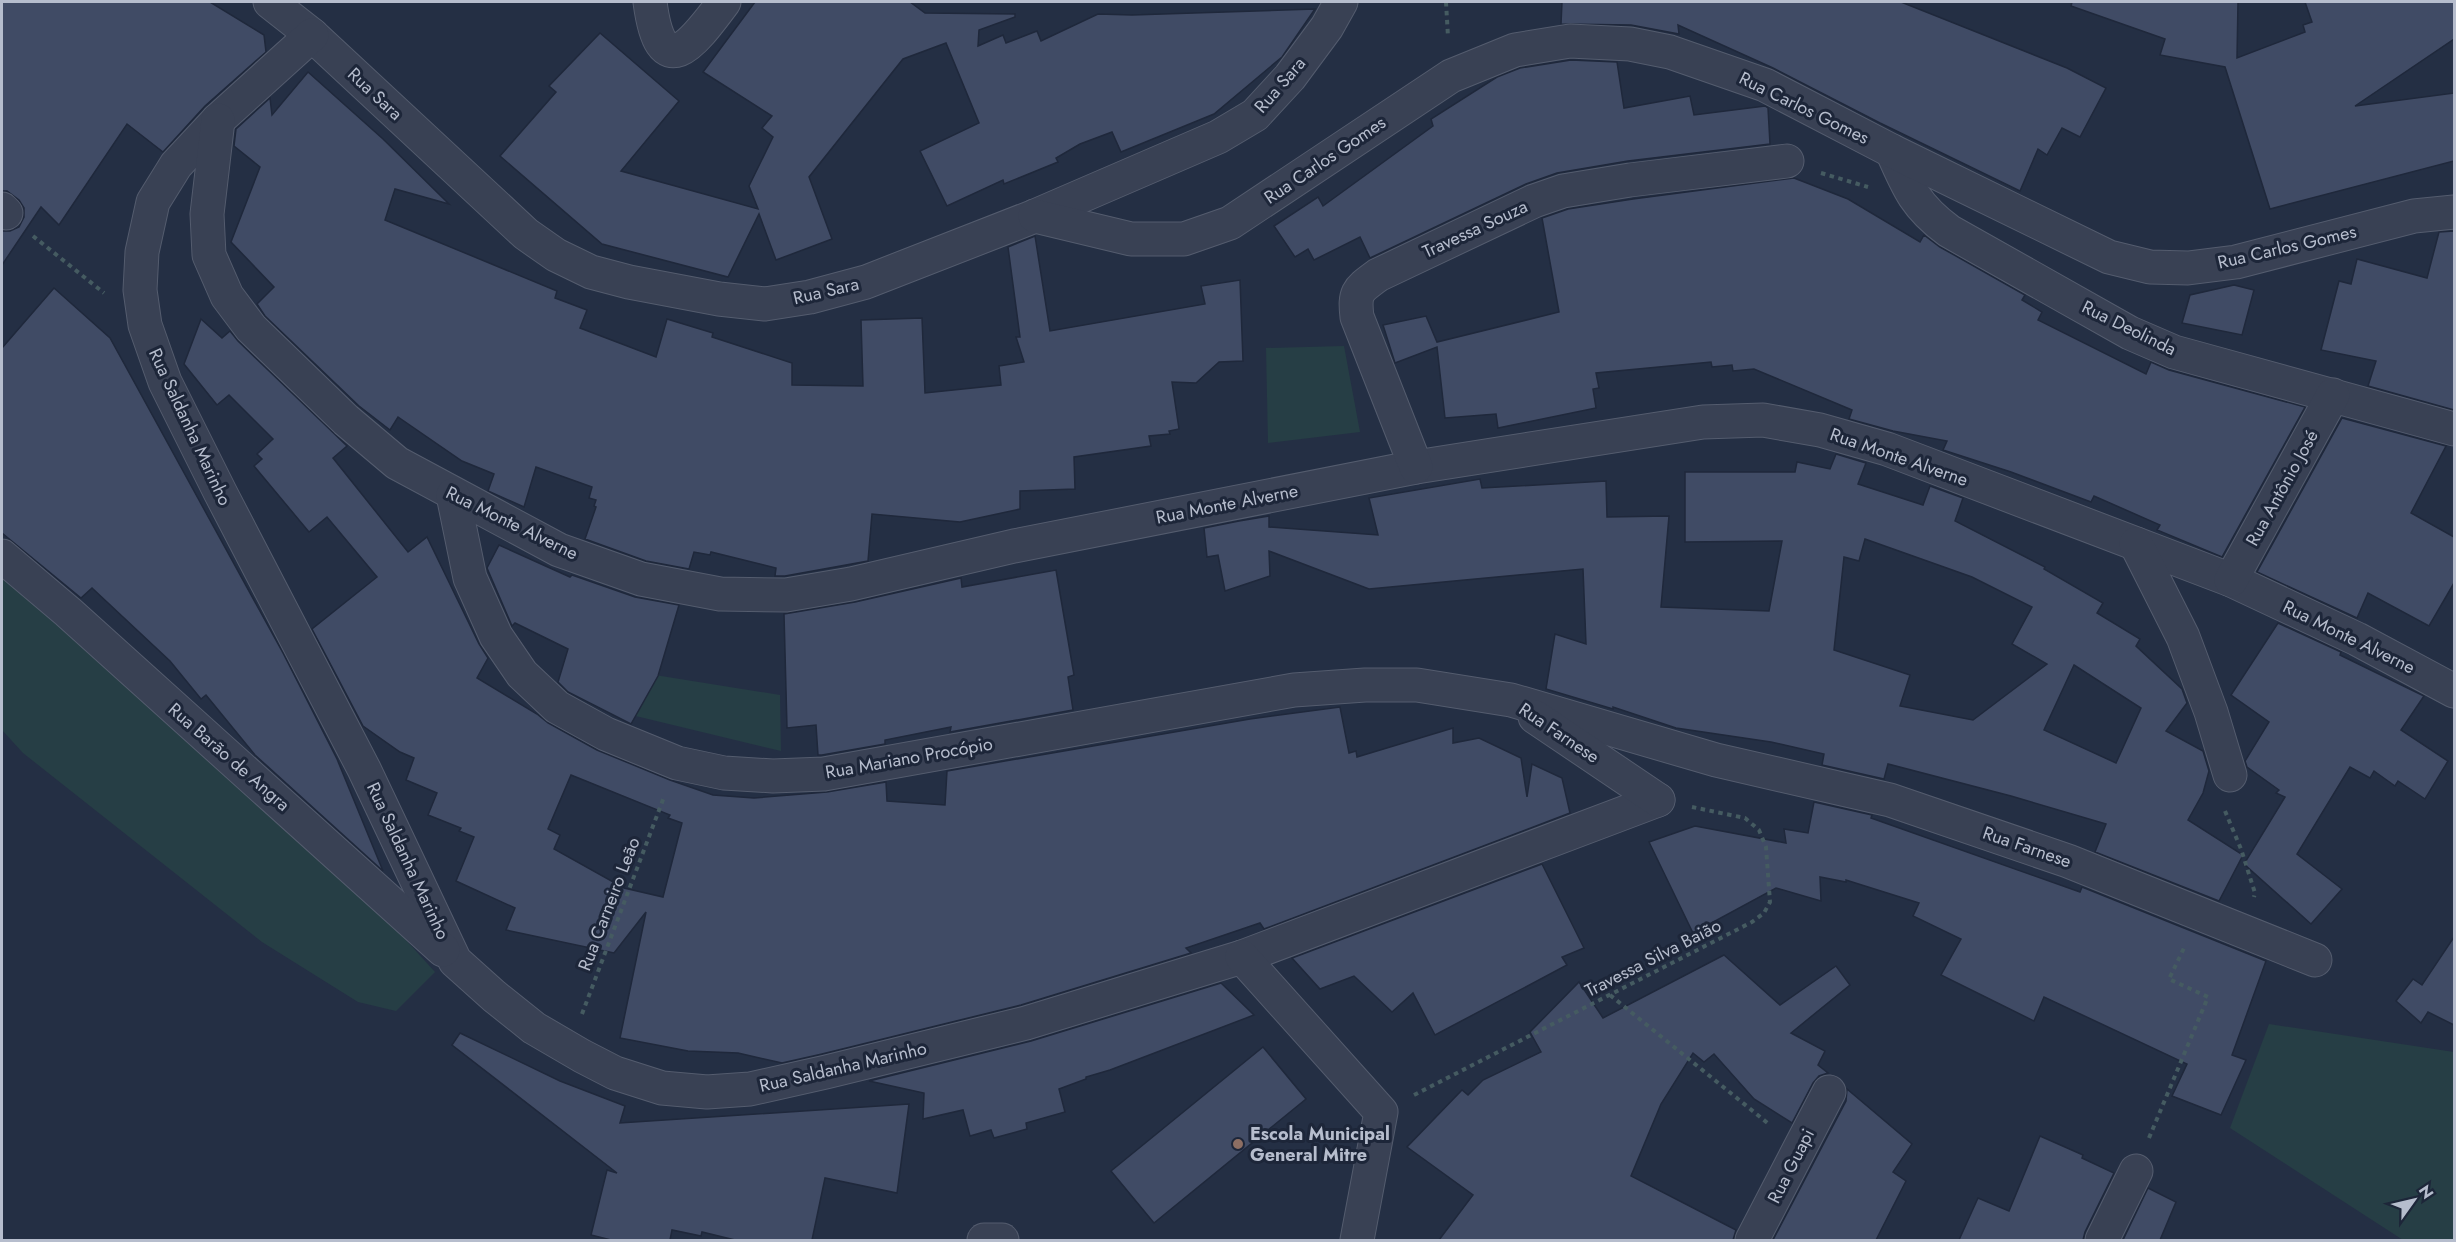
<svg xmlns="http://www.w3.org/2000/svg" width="2456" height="1242" viewBox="0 0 2456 1242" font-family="Jost,sans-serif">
	<rect width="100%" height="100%" fill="#242f44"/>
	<g fill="#263e45">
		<path d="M1344 346 1360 432 1268 443 1266 348Z"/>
		<path d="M2 567 316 841 435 972 396 1011 358 1002 262 942 23 753 2 730Z"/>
		<path d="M630 671 780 695 781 751 615 711Z"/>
		<path d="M2269 1024 2454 1052V1240H2403L2230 1128Z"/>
	</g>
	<g fill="#404b65" stroke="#1f283b" stroke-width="1.5" fill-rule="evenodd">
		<path d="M2 2H210L264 35 266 52 205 106 163 152 127 124 59 225 41 207 2 265V231H10L19 227 24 217V208L19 200 7 191H2Z"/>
		<path d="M755 2H910L925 13 1015 14V17L979 30 978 46 1003 35 1006 43 1037 31 1041 41 1098 14 1132 15 1315 9 1282 57 1214 114 1121 152 1112 132 1080 144 1056 158 1058 162 1004 184 1003 180 947 206 920 151 979 123 946 43 903 59 809 177 832 239 776 260 759 214 728 277 602 244 500 156 556 92 549 86 600 33 679 101 621 171 758 209 749 186 773 137 762 128 772 116 703 72Z"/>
		<path d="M1562 2H1901L2067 68 2106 88 2080 137 2062 128 2047 155 2038 149 2020 191 1880 123 1773 68 1678 25 1679 34 1631 25 1561 24Z"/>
		<path d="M2072 2H2238L2237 58 2305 32 2303 25 2312 22 2305 2H2454V39L2355 106 2454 93V161L2270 209 2225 67 2160 55 2165 39 2071 6Z"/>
		<path d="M1571 60 1617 62 1624 108 1690 96 1694 115 1765 106 1768 108 1770 144 1628 161 1557 173 1526 184 1370 258 1360 237 1314 260 1308 249 1295 257 1274 226 1318 197 1323 206 1433 126 1431 119 1497 77 1520 68Z"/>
		<path d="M308 72 383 139 449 204 395 189 385 220 557 291 555 298 587 310 580 328 656 357 667 319 713 333 712 337 792 363V385L863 386 861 320 922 318 925 393 1001 385 999 366 1024 362 1016 337H1020L1008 247 1035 236 1050 331 1205 304 1201 286 1240 280 1243 361 1219 362 1196 383 1172 382 1179 429 1169 431 1170 434 1149 436 1151 446 1074 457 1075 489 1020 491V509L960 522 872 514 868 561 785 576H775L776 568 711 552 710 555 694 552 689 569 646 561 585 539 596 507 594 506 596 500 589 498 592 487 536 467 524 507 488 491 494 474 462 461 398 417 390 430 359 406 265 316 257 304 274 287 231 242 260 167 234 146 236 129 270 98 272 115Z"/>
		<path d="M1794 178 1848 199 1920 242 1924 235 1940 247 2025 295 2022 300 2042 312 2038 320 2146 374 2151 362 2169 370 2305 407 2222 557 2157 530 2160 525 2094 496 2091 502 2011 472 1943 450 1947 441 1893 431 1849 419 1852 410 1754 369 1733 371 1732 365 1712 367 1711 362 1596 373 1599 388 1593 389 1596 408 1498 428 1496 414 1445 418 1437 347 1395 363 1383 325 1426 316 1437 342 1559 312 1542 218 1568 209 1633 199Z"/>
		<path d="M2454 231V410L2368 386 2376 361 2321 350 2339 281 2351 284 2357 259 2427 278 2439 232Z"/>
		<path d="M2234 285 2254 290 2242 335 2182 323 2190 295Z"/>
		<path d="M54 288 110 338 283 653 337 759 383 871 255 755 206 695 201 699 170 661 92 588 81 598 2 533V348Z"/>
		<path d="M201 319 222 338 230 331 238 341 347 446 333 458 408 552 427 537 479 644 488 658 477 678 537 714 548 723 597 750 670 780 713 795 754 798 827 792 886 782 887 801 945 805 947 771 1250 719 1340 707 1349 753 1356 751 1357 757 1453 728V743L1479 738 1521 758 1527 797 1532 764 1562 778 1570 813 1264 929 1260 923 1186 948 1191 953 1021 1005 822 1054 782 1063 738 1053 688 1051 620 1038 646 912 614 953 506 930 515 908 456 881 474 837 459 831 461 828 428 815 437 793 406 780 414 758 400 752 363 726 312 629 377 577 327 517 309 532 254 466 262 459 257 454 273 439 229 395 217 405 184 364ZM571 775 670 815 668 818 682 823 663 897 624 888 554 849 560 835 548 829Z"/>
		<path d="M2342 418 2446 446 2411 513 2454 537V583L2429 626 2368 593 2357 618 2257 572Z"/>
		<path d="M1836 454 1866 463 1858 484 1923 505 1930 486 1963 498 1955 521 2045 567 2044 569 2103 603 2097 613 2140 639 2136 646 2182 689 2187 703 2166 731 2203 751 2209 771 2203 793 2188 820 2243 855 2219 901 2095 852 2106 824 2011 796 1888 764 1884 779 1822 765 1824 754 1771 742 1676 728 1613 707V709L1546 689 1555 634 1586 644 1583 569 1369 589 1269 551 1270 576 1225 591 1218 555 1207 557 1204 528 1239 521 1269 516V527L1378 535 1369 498 1480 479 1482 488 1606 481 1607 517 1669 516 1661 607 1769 611 1782 541 1685 542V472H1795L1797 462 1830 469ZM1865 539 1972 577 2032 607 2012 644 2047 664 1973 720 1900 706 1910 675 1834 650 1844 557 1859 561ZM2074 665 2141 708 2116 763 2044 730Z"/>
		<path d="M499 545 570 577 572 575 635 597 679 605 658 676 631 724 568 692 558 682 568 649 515 623 512 626 487 568Z"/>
		<path d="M1056 570 1074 675 1068 677 1073 710 950 732 951 727 885 740V744L822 755H818L816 725 787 728 784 614 855 602 961 578 962 587Z"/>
		<path d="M2278 623 2341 652 2340 655 2424 696 2401 730 2448 761 2425 799 2398 781 2395 786 2374 771 2370 778 2350 767 2297 854 2342 889 2311 924 2244 864 2285 797 2276 793 2279 790 2247 767 2245 761 2269 722 2231 695Z"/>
		<path d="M1814 802 1872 815 1871 818 2080 892 2082 887 2266 961 2232 1055 2246 1060 2221 1115 2172 1096 2187 1064 2044 997 2034 1021 1941 975 1961 939 1913 916 1919 903 1846 880V882L1820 877 1821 901 1776 888 1693 933 1649 842 1695 826 1786 843 1784 829 1808 833Z"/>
		<path d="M1542 864 1584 948 1562 957 1567 965 1435 1035 1413 993 1392 1012 1354 976 1320 989 1292 958Z"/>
		<path d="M2454 937V1025L2428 1012 2421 1023 2396 1001 2413 979 2422 985Z"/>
		<path d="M1724 955 1780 1005 1836 966 1850 985 1791 1033 1825 1051 1818 1065 1828 1073 1819 1076 1813 1083 1792 1123 1754 1099 1714 1054 1704 1062 1693 1053 1661 1104 1631 1176 1736 1230 1733 1240H1439L1473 1195 1407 1147 1462 1090 1468 1095 1483 1080 1541 1052 1530 1032 1579 982 1603 1018Z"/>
		<path d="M1221 983 1254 1015 1110 1070 1086 1077V1079L1059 1089 1065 1112 1026 1123 1027 1129 994 1138 991 1130 970 1136 963 1110 923 1119 924 1093 869 1081 1031 1041Z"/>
		<path d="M460 1033 560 1081 625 1106 620 1123 909 1104 897 1193 825 1178 812 1240H735L702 1232 701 1236 672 1230 670 1240H611L591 1235 607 1170 617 1173 452 1045Z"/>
		<path d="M1263 1047 1306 1099 1154 1223 1111 1171Z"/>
		<path d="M1847 1089 1912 1144 1893 1172 1906 1181 1876 1240H1773L1846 1101Z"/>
		<path d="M2040 1136 2083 1155 2082 1158 2114 1173 2085 1232 2083 1240H1959L1978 1198 2009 1211Z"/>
		<path d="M2148 1188 2176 1202 2160 1240H2123Z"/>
	</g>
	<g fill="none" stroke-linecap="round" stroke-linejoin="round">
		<defs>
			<g id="minor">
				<path d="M270 2 312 35 526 234 556 255 591 272 629 282 719 299 765 304 810 297 866 282 1035 216 1218 137 1255 115 1290 77 1327 27 1341 2"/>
				<path d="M650 2C661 86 692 45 724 2"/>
				<path d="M312 35 218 120 176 165 153 202 142 252 140 290 145 325 165 382 220 492 364 769 455 961 494 996 534 1028 582 1056 615 1073 662 1088 707 1092 750 1089 826 1072 1026 1023 1242 957 1658 800"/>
				<path d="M218 120 207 214 209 255 227 296 251 328 346 420 397 463 559 550 641 579 720 594 786 595 851 584 1014 546 1416 467 1703 422 1763 420 1820 430 1887 449 2231 580 2357 639 2454 691"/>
				<path d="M1892 151C1908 188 1916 207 1949 231L2130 333 2174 352 2454 429"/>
				<path d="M2 209 6 213"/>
				<path d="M1035 216 1131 239H1184L1230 223 1451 76 1515 50 1570 41 1630 44 1670 52 1765 85 1892 151 2109 257 2150 267 2188 268 2236 262 2414 216 2454 212"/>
				<path d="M1416 467 1357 317C1354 291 1358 290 1378 275L1534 201 1563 191 1630 180 1787 161"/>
				<path d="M453 495 470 578 496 636 522 674 557 707 606 734 677 763 724 773 773 776 824 774 1294 690 1365 685H1417L1511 700 1716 760 1890 800 2068 861 2315 960"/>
				<path d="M2136 544 2183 637 2211 712 2230 775"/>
				<path d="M2 556 68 612 443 950"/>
				<path d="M2231 580 2333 395"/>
				<path d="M1535 717 1658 800"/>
				<path d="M1242 957 1381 1112 1357 1240"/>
				<path d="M984 1240H1002"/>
				<path d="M1752 1240 1829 1092"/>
				<path d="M2102 1240 2136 1171"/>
			</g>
		</defs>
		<use href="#minor" stroke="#545c6e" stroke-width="35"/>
		<g stroke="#455b61" stroke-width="4" stroke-dasharray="4.5 4.5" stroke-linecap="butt">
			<path d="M1446 2 1448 37"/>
			<path d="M1821 173 1868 187"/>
			<path d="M33 236 104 293"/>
			<path d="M2225 811 2241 849 2255 893 2254 897"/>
			<path d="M1610 995 1770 1125"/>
			<path d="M582 1014 664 797"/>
			<path d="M1414 1095 1752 922 1764 913 1770 902 1766 847 1759 830 1745 818 1692 807"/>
			<path d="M2149 1138 2208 997 2169 979 2185 946"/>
		</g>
		<use href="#minor" stroke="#394154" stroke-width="33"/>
	</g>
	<circle fill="#8d6e63" stroke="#1d2639" stroke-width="2" cx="1238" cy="1144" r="6"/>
	<g text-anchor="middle" stroke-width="6" stroke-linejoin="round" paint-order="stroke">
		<g font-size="18" fill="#b6bdcd" stroke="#1d2639">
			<text transform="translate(1280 85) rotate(-49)" y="6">Rua Sara</text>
			<text transform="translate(375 94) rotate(43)" y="6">Rua Sara</text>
			<text transform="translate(1804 108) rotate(26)" y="6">Rua Carlos Gomes</text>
			<text transform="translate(1325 160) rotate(-34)" y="6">Rua Carlos Gomes</text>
			<text transform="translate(1475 229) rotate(-25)" y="6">Travessa Souza</text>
			<text transform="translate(2287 247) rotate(-13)" y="6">Rua Carlos Gomes</text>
			<text transform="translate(826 291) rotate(-13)" y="6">Rua Sara</text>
			<text transform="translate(2129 328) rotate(26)" y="6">Rua Deolinda</text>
			<text transform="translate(190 427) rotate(65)" y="6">Rua Saldanha Marinho</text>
			<text transform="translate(1899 457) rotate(19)" y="6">Rua Monte Alverne</text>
			<text transform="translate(2282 488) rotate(-61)" y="6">Rua Antônio José</text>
			<text transform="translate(1227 504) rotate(-11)" y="6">Rua Monte Alverne</text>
			<text transform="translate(512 523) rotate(26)" y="6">Rua Monte Alverne</text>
			<text transform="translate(2349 637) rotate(26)" y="6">Rua Monte Alverne</text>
			<text transform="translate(1559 733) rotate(34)" y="6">Rua Farnese</text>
			<text transform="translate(229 757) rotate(41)" y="6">Rua Barão de Angra</text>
			<text transform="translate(909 758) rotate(-10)" y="6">Rua Mariano Procópio</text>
			<text transform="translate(2027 847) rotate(19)" y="6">Rua Farnese</text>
			<text transform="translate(408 861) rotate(65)" y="6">Rua Saldanha Marinho</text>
			<text transform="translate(609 904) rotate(-69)" y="6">Rua Carneiro Leão</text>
			<text transform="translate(1653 958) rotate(-27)" y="6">Travessa Silva Baião</text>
			<text transform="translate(843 1067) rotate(-13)" y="6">Rua Saldanha Marinho</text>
			<text transform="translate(1791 1166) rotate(-63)" y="6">Rua Guapi</text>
		</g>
		<g font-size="18" font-weight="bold" fill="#b6bdcd" stroke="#1d2639" text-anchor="start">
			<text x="1250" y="1140">Escola Municipal<tspan x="1250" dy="21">General Mitre</tspan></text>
		</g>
	</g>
	<rect width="2456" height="1242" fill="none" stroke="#b6bdcd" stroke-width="6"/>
	<g transform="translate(2414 1200) rotate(56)" stroke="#1d2639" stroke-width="4.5" paint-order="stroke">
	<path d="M0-4.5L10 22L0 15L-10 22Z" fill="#b6bdcd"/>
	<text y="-9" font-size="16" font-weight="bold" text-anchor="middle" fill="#b6bdcd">N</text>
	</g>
</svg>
